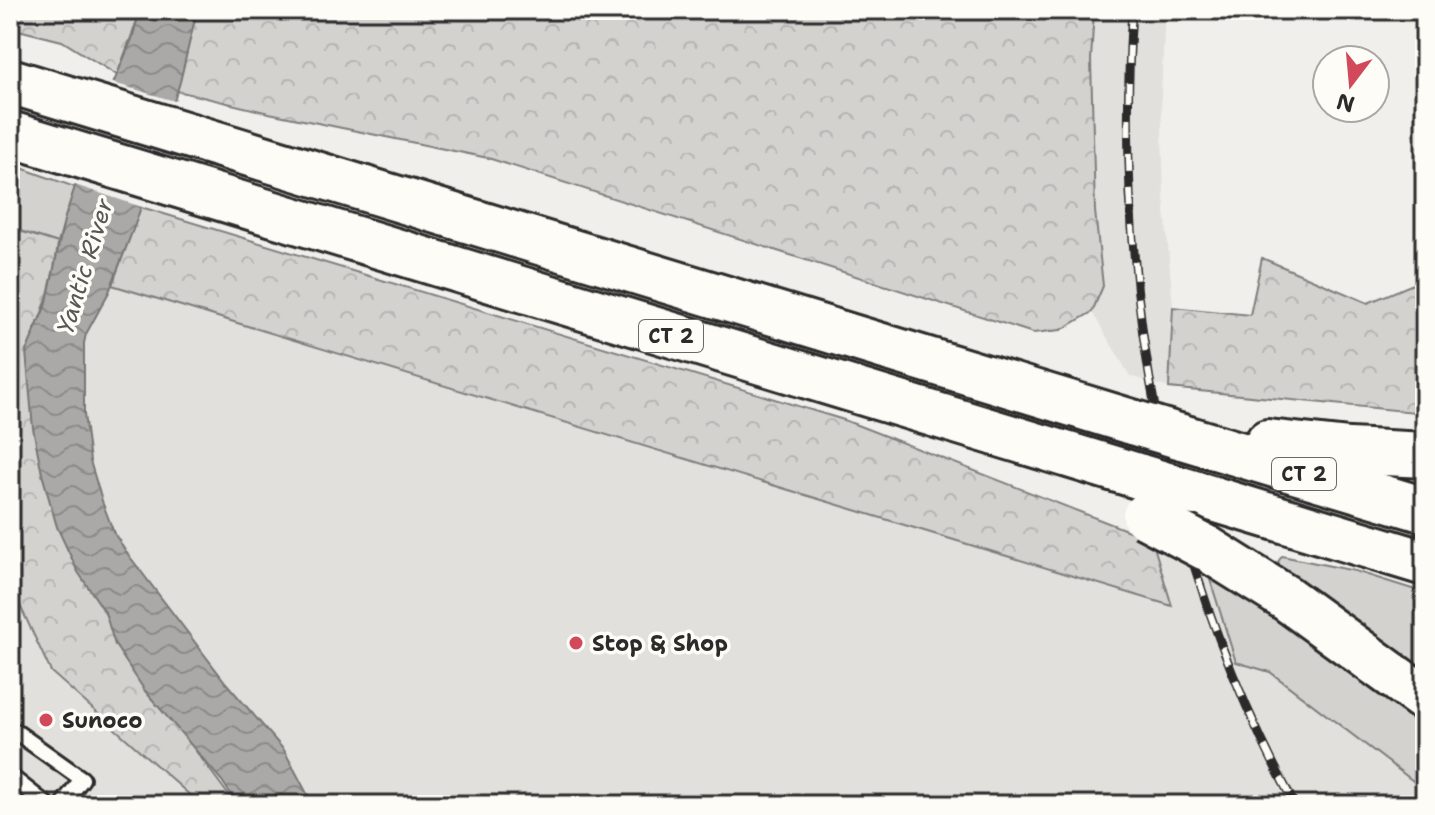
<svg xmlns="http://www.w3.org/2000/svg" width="1435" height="815" viewBox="0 0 1435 815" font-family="'Shantell Sans',sans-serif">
	<defs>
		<pattern id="forest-crowns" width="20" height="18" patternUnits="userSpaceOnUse" patternTransform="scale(2)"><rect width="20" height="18" fill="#d3d2cf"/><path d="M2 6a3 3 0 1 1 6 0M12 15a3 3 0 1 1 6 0" fill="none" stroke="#b5b4b2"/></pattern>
		<pattern id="water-waves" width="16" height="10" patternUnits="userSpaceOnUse" patternTransform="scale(2)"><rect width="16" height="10" fill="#aaa9a7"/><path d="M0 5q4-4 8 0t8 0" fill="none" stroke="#8b8a88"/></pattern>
	</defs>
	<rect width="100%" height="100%" fill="#f0efeb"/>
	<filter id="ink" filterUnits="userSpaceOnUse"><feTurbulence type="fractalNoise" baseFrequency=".0125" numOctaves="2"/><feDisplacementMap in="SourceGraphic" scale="16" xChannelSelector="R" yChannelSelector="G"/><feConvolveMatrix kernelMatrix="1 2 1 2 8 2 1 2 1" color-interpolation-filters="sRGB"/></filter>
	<g filter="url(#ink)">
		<g fill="#e1e0dc">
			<path d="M1093 10H1165L1161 94 1164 197 1173 307 1169 388 1130 376 1092 312 1103 286 1095 211 1090 85Z"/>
			<path d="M112 285 1171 606 1152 540 1207 570 1236 662 1270 672 1425 790V805H313L287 754 226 683 140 571 114 533 107 514 94 478 87 444 82 356 86 334Z"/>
			<path d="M10 584 51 672 201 805H33L10 787Z"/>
		</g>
		<g fill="#d3d2cf" stroke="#7f7e7d" stroke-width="2">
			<path d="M10 164 75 187 58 243 10 228Z"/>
			<path d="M1282 556 1355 571 1425 593V679L1281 567 1278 562Z"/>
			<path d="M1207 570 1425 720V790L1270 672 1236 662Z"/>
		</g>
		<g fill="url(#forest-crowns)" stroke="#7f7e7d" stroke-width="2">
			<path d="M10 10H141L117 75 62 41 10 28Z"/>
			<path d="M197 10H1094L1091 60 1095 211 1103 286 1092 312 1061 330 1033 333 488 158 269 113 177 91Z"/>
			<path d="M141 207 844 420 1152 540 1172 606 112 285Z"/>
			<path d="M10 228 58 243C54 275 47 307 32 335L98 600 145 691 181 731 236 805H201L51 672 10 584Z"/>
			<path d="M1262 258 1368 303 1425 279V413L1169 388 1173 307 1250 315Z"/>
		</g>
		<path fill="url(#water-waves)" stroke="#777775" stroke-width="2" d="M140 10H197L180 82 137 219 109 292 86 334 84 343V414L90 461 103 504 114 533 127 553 226 683 284 750 313 805H238L222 781 145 691 115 645 105 612 78 572 57 527 42 474 33 428 26 352 47 302 64 220 94 129 132 39Z"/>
		<path fill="#f0efeb" d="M110 82 178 102 145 208 72 184 90 128Z"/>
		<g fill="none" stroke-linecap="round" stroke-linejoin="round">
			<defs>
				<g id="lane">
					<path d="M10 740 16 732 82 779 62 805"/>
					<path d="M10 776 47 805"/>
				</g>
				<g id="highway">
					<path d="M10 81 1135 423"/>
					<path d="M10 134 1141 477"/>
					<path d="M1182 437 1425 510"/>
					<path d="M1268 442 1349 451 1425 455"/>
					<path d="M1194 493 1425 563"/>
					<path d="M1206 548 1286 598 1425 699"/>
				</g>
			</defs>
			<use href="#lane" stroke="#2b2b2b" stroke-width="20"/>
			<use href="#highway" stroke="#2b2b2b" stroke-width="50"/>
			<use href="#lane" stroke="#fdfcf7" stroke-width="14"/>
			<use href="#highway" stroke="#fdfcf7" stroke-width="44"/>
			<defs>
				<path id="rail" d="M1132 10C1114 284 1163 563 1295 805"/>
			</defs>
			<use href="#rail" stroke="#2b2b2b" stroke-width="9"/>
			<use href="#rail" stroke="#fdfcf7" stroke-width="6" stroke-dasharray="18" stroke-linecap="butt"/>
			<defs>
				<g id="highway-bridge">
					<path d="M1135 423 1182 437"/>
					<path d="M1141 477 1194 493"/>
					<path d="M1145 516 1206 548"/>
				</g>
			</defs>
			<use href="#highway-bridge" stroke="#2b2b2b" stroke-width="50" stroke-linecap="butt"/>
			<use href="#highway-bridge" stroke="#fdfcf7" stroke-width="44"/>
		</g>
	</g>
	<g fill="#d1495b" stroke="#fdfcf7" stroke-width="3">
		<circle cx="576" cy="643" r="8"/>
		<circle cx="46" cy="720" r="8"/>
	</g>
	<g text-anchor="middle" stroke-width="7" stroke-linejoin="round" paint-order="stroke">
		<g fill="#fdfcf7" stroke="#6a6a68" stroke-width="2">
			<rect x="639" y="320" width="64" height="32" rx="6"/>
			<rect x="1272" y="458" width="64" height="32" rx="6"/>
		</g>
		<g font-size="20" font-weight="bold" fill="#2b2b2b">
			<text x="671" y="343">CT 2</text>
			<text x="1304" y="481">CT 2</text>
		</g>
		<g font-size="22" font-weight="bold" fill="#2b2b2b" stroke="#fdfcf7" text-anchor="start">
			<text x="592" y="651">Stop &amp; Shop</text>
			<text x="62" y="728">Sunoco</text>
		</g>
		<g font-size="24" font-style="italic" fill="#575756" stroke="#fdfcf7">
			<text transform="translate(85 266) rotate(-73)" y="8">Yantic River</text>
		</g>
	</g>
	<rect width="1435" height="815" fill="none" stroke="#fdfcf7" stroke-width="40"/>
	<rect x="20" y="20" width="1395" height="775" fill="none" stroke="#2b2b2b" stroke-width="3" filter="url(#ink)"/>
	<g transform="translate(1351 84) rotate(196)"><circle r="38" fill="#fdfcf7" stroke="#a9a8a5" stroke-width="2"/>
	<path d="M0-6L14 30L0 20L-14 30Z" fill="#d1495b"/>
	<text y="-12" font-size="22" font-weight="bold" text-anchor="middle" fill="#2b2b2b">N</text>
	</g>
</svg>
